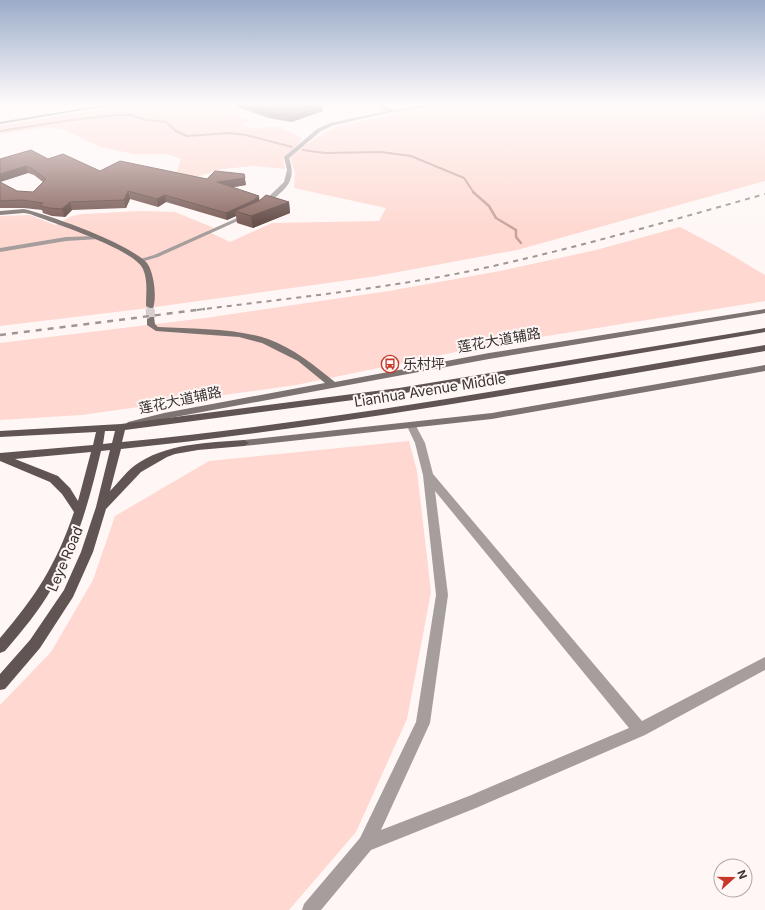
<svg xmlns="http://www.w3.org/2000/svg" width="765" height="910" viewBox="0 0 765 910" font-family="Inter,'Noto Sans SC',sans-serif">
	<rect width="100%" height="100%" fill="#fef7f6"/>
	<g fill="#fed8d1">
		<path d="M139 103H240L227 106C231 116 241 118 250 120L242 125 256 129 269 127H280L302 138 298 144 283 159 285 169 253 166 223 169 192 178 175 177 181 159 167 154H134L100 147 63 129 41 128 0 134V126Z"/>
		<path d="M499 103H765V181L517 250 371 277 141 309 0 326V216L30 215 55 225 72 216 83 214 141 211 175 212 214 228 207 231 230 242 272 223 379 221 386 208 294 188 295 173 290 157 296 151 333 128 412 110Z"/>
		<path d="M680 227 718 247 765 275V301L485 346 296 385 82 415 0 420V343L205 318 389 291 500 271 596 250Z"/>
		<path d="M409 441 417 471 431 592 407 719 356 832 289 910H0V705L51 652 93 580 115 516 209 461Z"/>
	</g>
	<g fill="none" stroke-linecap="round" stroke-linejoin="round">
		<g stroke="#c8a19b" stroke-width="2">
			<path d="M0 131 72 120 115 115H131L146 120 166 122 176 131 187 136 230 133 246 135 292 147"/>
			<path d="M303 150 325 153 381 152 411 156 464 178 474 193"/>
		</g>
		<path stroke="#c8a19b" stroke-width="2.5" d="M473 192 489 206 496 218 516 230V237L521 243"/>
		<path stroke="#d6cfce" stroke-width="7" stroke-dasharray="7 3.5" stroke-linecap="butt" d="M150 306V310"/>
		<path stroke="#d6cfce" stroke-width="9" stroke-dasharray="9 4.5" stroke-linecap="butt" d="M150 309 151 319"/>
		<path fill="#a59e9d" fill-rule="evenodd" d="M425 103H431L411 109 409 108Z"/>
		<g fill="#a59e9d" fill-rule="evenodd">
			<path d="M371 103H377L393 110 437 104 486 103 484 104 437 106 392 112 334 125 321 131 289 158C298 184 283 190 265 206H261V204L284 182 287 170 284 157 317 129 330 123 387 111Z"/>
			<path d="M246 214 251 215 158 257 141 262 137 260 154 255Z"/>
			<path d="M97 236 100 238 99 239 66 241 0 252V248L66 237Z"/>
			<path d="M412 423 415 424 425 443 433 474 642 721 765 657V670L645 735 476 808 371 850 321 910H302L304 904 360 838 416 722 436 595 423 475 415 443 407 426ZM435 491 629 728 469 796 381 830 430 723 448 595Z"/>
		</g>
		<g fill="#7d7371" fill-rule="evenodd">
			<path d="M115 103H125L0 124V122Z"/>
			<path d="M24 209C52 216 128 243 147 263 154 272 157 298 153 308H150L146 306C146 294 148 280 143 269 134 249 53 223 30 214L24 213 0 215V211Z"/>
			<path d="M765 309V313L489 359 164 419 131 427 126 424 128 422 164 413 325 383 298 361 262 343 239 337 156 331 147 325V319L151 317H154L155 324 158 327C193 329 235 328 268 339 293 348 314 365 335 382L489 353Z"/>
			<path d="M765 365V371L492 419 244 446 239 443 244 440 492 413Z"/>
		</g>
		<path fill="#615553" fill-rule="evenodd" d="M765 328V332L399 394 125 430 122 442C338 421 551 381 765 345V351C551 387 337 427 121 449L110 491C118 483 125 473 134 466 165 443 207 443 244 440L249 443 244 446 198 450 175 454 167 457 141 472 106 509 93 552 73 597 40 648 5 689 0 690V674L30 640 64 590 81 552 96 507 110 450 101 451C90 498 77 546 52 588 39 611 22 631 5 651L0 653V638C36 596 56 565 74 512L62 494 50 482 0 461V453L93 445 96 432 0 437V431L121 424 399 388ZM105 431H115L112 443 103 444ZM91 452 78 501 70 488 58 476 15 459Z"/>
		<path stroke="#9d9695" stroke-width="2" stroke-dasharray="5 5" stroke-linecap="butt" d="M197 310C290 298 384 289 475 270 573 249 669 221 765 194"/>
		<path stroke="#9d9695" stroke-width="2.5" stroke-dasharray="6 6" stroke-linecap="butt" d="M0 335 205 309"/>
	</g>
	<g fill="#755651" fill-rule="evenodd">
		<path d="M237 103H310L323 106V111L291 122 269 118 237 107Z"/>
		<path d="M0 159H48L100 171 207 179 244 174 246 185 232 187 259 201 289 202 290 213 253 228 237 223 236 216 227 220 166 202 158 207 130 199 126 208 72 210 65 217 52 216 43 213 42 210 24 208H0ZM28 173 34 175 43 182 33 192 17 191 0 182Z"/>
	</g>
	<g fill="#5f4642">
		<path d="M323 106V111L291 122V117Z"/>
		<path d="M26 166 28 173 0 182V174Z"/>
		<path d="M244 174 246 185 218 190 217 182Z"/>
		<path d="M128 191 130 199 126 208 124 200Z"/>
		<path d="M165 195 166 202 158 207 157 199Z"/>
		<path d="M259 196 260 203 235 211 236 216 227 220 226 213Z"/>
		<path d="M70 202 72 210 65 217 62 209Z"/>
		<path d="M289 202 290 213 253 228 251 216Z"/>
	</g>
	<g fill="#88645e" stroke="#5f4642">
		<path d="M239 103H310L323 106 291 117 269 112Z"/>
		<path d="M31 150 48 159 63 154 100 171 120 161 207 179 215 171 244 174 245 178 217 182 259 196 254 200 226 213 165 195 157 199 128 191 124 200 70 202 62 209 49 208 40 206 43 203 22 200 0 201V182L17 191 33 192 46 179 31 168 26 166 0 174V159Z"/>
		<path d="M266 195 289 202 251 216 235 211 259 201Z"/>
	</g>
	<linearGradient id="sky" x2="0" y2="1"><stop stop-color="#9bacc9"/><stop offset="0.45" stop-color="#fffbfb"/><stop offset="1" stop-color="#fffbfb" stop-opacity="0"/></linearGradient>
	<rect width="765" height="230" fill="url(#sky)"/>
	<defs>
		<symbol id="bus-ring" viewBox="-11 -11 22 22"><circle r="9.5" fill="#fef7f6" stroke="#c6392a" stroke-width="1.5"/><path d="M-5-6H5V4H4V6H2V4H-2V6H-4V4H-5ZM-3.5-4V0h7V-4ZM-3.5 1.2v1.5H-2V1.2ZM2 1.2v1.5H3.5V1.2Z" fill="#c6392a"/></symbol>
	</defs>
	<g fill-rule="evenodd">
		<use href="#bus-ring" x="380" y="354" width="20" height="20"/>
	</g>
	<g text-anchor="middle" stroke-width="4" stroke-linejoin="round" paint-order="stroke">
		<g font-size="14" fill="#383130" stroke="#fef7f6">
			<text transform="translate(499 340) rotate(-10)" y="5">莲花大道辅路</text>
			<text transform="translate(430 390) rotate(-9)" y="5">Lianhua Avenue Middle</text>
			<text transform="translate(180 400) rotate(-12)" y="5">莲花大道辅路</text>
			<text transform="translate(65 559) rotate(-67)" y="5">Leye Road</text>
		</g>
		<g font-size="14" fill="#383130" stroke="#fef7f6" text-anchor="start">
			<text x="403" y="369">乐村坪</text>
		</g>
	</g>
	<g transform="translate(733 878) rotate(69)"><circle r="19" fill="#fef7f6" stroke="#afa8a7"/>
	<path d="M0-3L7 15L0 10L-7 15Z" fill="#c6392a"/>
	<text y="-6" font-size="11" font-weight="bold" text-anchor="middle" fill="#383130">N</text>
	</g>
</svg>
